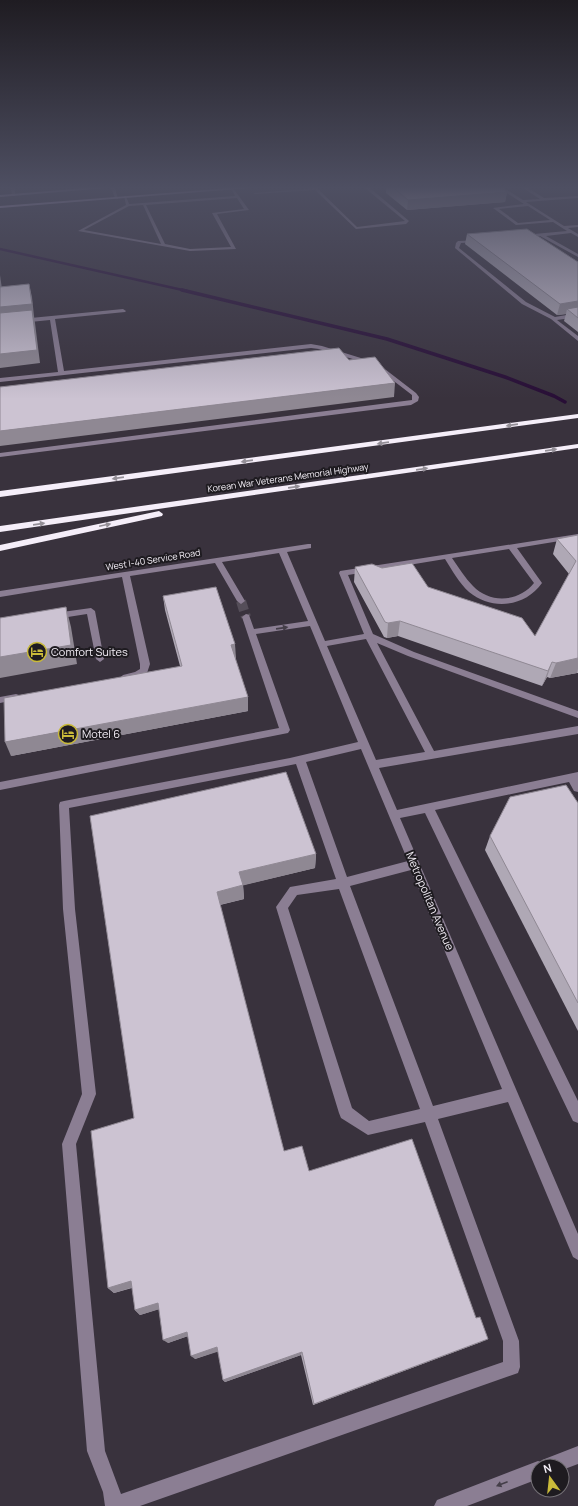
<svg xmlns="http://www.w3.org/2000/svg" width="578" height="1506" viewBox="0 0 578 1506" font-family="Manrope,sans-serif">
	<rect width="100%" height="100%" fill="#39323d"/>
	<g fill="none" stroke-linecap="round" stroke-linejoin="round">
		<path stroke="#280e36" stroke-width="2.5" d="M0 249 187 291"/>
		<path stroke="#280e36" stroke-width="3.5" d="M182 290 387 339 505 377 554 396 565 402"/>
		<path stroke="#554e59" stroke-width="10" stroke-dasharray="10 4.5" stroke-linecap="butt" d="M241 601 246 617"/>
		<g fill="#8b7e93" fill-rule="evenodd">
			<path d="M11 188H15V196L12 195Z"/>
			<path d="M111 188H115L118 199 115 198Z"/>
			<path d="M231 188H233L249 210 217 214 236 249 190 251 78 231 126 205 124 196H126L129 204 235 196ZM237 198 244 209 212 213 231 247 190 249 165 244 146 205ZM143 205 161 244 84 230 129 206Z"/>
			<path d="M317 188 357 227 405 221 365 188H370L409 221 406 224 356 229 315 190 255 194 253 193Z"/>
			<path d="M499 188H504L523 200 540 199 523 188H528L544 198 578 196V198L526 202 564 226 578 225V227L568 228 578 234V237L571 233 546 236 578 254V257L540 236 521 237 523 235 567 231 553 222 516 225 493 208 524 204ZM528 206 550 220 518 223 499 209Z"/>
			<path d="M481 240 479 242 461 243 459 248 526 302 555 317 578 313V317L557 320 578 336V341L551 319 522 304 455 248 456 243 458 241Z"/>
			<path d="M123 309 126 311 125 312 55 319 64 371 311 344 322 346 377 363 416 393 419 397 418 401 411 405 0 457V453L412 400V395L373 365 319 349 311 348 0 382V378L58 372 50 320 0 325V321Z"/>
			<path d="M578 534V538L517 548 542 583C525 607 492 611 469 592 459 583 452 570 445 559L348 575 373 634 414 652 578 711V718L408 656 377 643 434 751 578 726V734L379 768 397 810 578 772V792L574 791 569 782 435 810 578 1101V1123L573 1121 425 813 400 818 578 1234V1260L573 1257 508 1102 438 1119 519 1341 520 1367 518 1373 140 1506H105L103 1492 87 1451 62 1144 82 1094 63 909 59 805 60 802 64 801 290 758 358 742 310 626 256 634 290 730 288 733 0 790V782L279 728 242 617 246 614 249 615 254 629 308 621 279 553 222 562 245 601 241 604 237 601 215 563 130 576 150 664 147 673C140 677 131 681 123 679L121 677 123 675 135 672 140 669V664L122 577 0 597V591L308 544H311V548L287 552 325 641 364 634 339 573 340 571ZM509 549 534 583C519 602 490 604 473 586 465 578 459 568 452 558ZM366 639 425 752 376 760 327 646ZM361 749 408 861 347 877 306 762ZM296 764 336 879 290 887 276 907 339 1113 341 1118 368 1135 425 1122 503 1341V1362L121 1494 105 1451 76 1144 96 1094 75 909 69 808ZM411 870 502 1089 433 1106 350 886ZM339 889 420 1109 369 1121 352 1108 288 908 297 895Z"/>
			<path d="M91 608 95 611 104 659 100 662 96 659 87 614 55 619 51 616 55 613Z"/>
			<path d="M16 694 19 695 21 697 19 699 0 703V697Z"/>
			<path d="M578 1446V1464L562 1470V1466H538V1479L467 1506H434L437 1500 538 1461 541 1462 542 1460Z"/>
		</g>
		<g fill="#e1c6f2" fill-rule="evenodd">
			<path d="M86 188H106L0 197V195Z"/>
			<path d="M230 188H250L0 208V206Z"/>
		</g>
		<g fill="#f5eef9" fill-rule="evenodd">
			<path d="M578 414V418L0 497V491Z"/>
			<path d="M578 444V448L0 532V526Z"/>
			<path d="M159 511 163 514 162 516 0 551V545Z"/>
		</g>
	</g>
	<g fill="#afa8b5">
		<path d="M386 188H502L507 192 505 202 407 210 386 193Z"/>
		<path d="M467 234 578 262V332L564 321 566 314 557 315 465 244Z"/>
		<path d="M578 535V673H577L550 678 547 677 542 686 398 636 387 638 384 637 354 582 355 567 382 568 428 587 535 636 569 574 553 554 557 539Z"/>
		<path d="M163 596 236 658 235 659 248 711 11 756 180 666 165 610Z"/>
		<path d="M578 803V1031L485 850 490 836Z"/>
		<path d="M90 816 316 854 315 868 243 885 244 899 220 905 284 1151 309 1171 481 1342 313 1405 301 1355 225 1382 223 1380 218 1351 195 1359 188 1336 168 1343 159 1309 140 1315 135 1310 132 1288 114 1293 108 1288 134 1118Z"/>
	</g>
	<g fill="#8f8893">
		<path d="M507 192 505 202 407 210 408 200Z"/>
		<path d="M0 275 2 289 0 290Z"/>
		<path d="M29 284 32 297 34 316 35 323 40 363 0 368V307Z"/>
		<path d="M578 301V312L567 309 566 314 557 315 560 304Z"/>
		<path d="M395 383 394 397 0 446V431Z"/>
		<path d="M66 607 71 627 77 664 0 678V657Z"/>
		<path d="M400 621 398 636 387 638 388 623Z"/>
		<path d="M235 644 236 658 232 659 231 645Z"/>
		<path d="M578 658V669L577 673 550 678 556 663Z"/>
		<path d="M552 662 547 677 542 686 548 671Z"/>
		<path d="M248 697V711L11 756 5 742Z"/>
		<path d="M316 854 315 868 241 886 239 872Z"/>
		<path d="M243 885 244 899 219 905 217 892Z"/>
		<path d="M131 1281 137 1286 114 1293 108 1288Z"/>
		<path d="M158 1303 163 1308 140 1315 135 1310Z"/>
		<path d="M187 1332 191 1335 168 1343 163 1340Z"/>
		<path d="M488 1339 481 1342 313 1405 314 1404Z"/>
		<path d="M217 1347 220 1351 195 1359 191 1356Z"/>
		<path d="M302 1352 301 1355 225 1382 223 1380Z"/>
	</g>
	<g fill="#ccc3d2" stroke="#8f8893">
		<path d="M394 188H502L507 192 408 200Z"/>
		<path d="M527 229 578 262V301L560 304 467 234Z"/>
		<path d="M29 284 32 304 0 307V287Z"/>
		<path d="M578 307V318L567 309Z"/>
		<path d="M32 310 37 350 0 354V313Z"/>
		<path d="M339 348 349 360 375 357 395 383 0 431V387Z"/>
		<path d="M578 535V658L556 663 552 662 548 671 400 621 388 623 385 622 355 567 372 564 382 568 412 563 428 587 522 618 535 636 576 561 557 539Z"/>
		<path d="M216 587 235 644 231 645 248 697 5 742 4 698 182 666 163 596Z"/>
		<path d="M66 607 71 645 0 657V618Z"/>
		<path d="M286 772 316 854 239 872 243 885 217 892 284 1151 302 1146 309 1171 412 1139 476 1318 480 1317 488 1339 314 1404 302 1352 223 1380 217 1347 191 1356 187 1332 163 1340 158 1303 135 1310 131 1281 108 1288 91 1131 134 1118 90 816Z"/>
		<path d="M566 785 578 803V1003L490 836 510 797Z"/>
	</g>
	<defs><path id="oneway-solid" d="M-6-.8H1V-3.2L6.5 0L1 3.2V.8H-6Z"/></defs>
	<g fill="#948f97">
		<use href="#oneway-solid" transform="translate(512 425) rotate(172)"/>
		<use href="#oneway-solid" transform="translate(383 443) rotate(172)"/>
		<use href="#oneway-solid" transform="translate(551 450) rotate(-8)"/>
		<use href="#oneway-solid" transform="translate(247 461) rotate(172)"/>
		<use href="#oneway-solid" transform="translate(422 469) rotate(-8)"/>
		<use href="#oneway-solid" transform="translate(118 478) rotate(172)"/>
		<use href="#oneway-solid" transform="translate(294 487) rotate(-8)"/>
		<use href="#oneway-solid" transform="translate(39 524) rotate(-8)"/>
		<use href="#oneway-solid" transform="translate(105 525) rotate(-12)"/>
	</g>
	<g fill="#443e48">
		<use href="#oneway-solid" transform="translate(282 628) rotate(-8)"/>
		<use href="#oneway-solid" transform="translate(502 1484) rotate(159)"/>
	</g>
	<linearGradient id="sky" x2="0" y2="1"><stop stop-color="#1f1c22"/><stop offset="0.47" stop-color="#4e4f62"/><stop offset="1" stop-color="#4e4f62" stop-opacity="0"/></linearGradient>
	<rect width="578" height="399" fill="url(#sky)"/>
	<defs>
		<symbol id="hotel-ring" viewBox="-11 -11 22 22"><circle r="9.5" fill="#1e1b20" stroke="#c9ba3a" stroke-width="1.5"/><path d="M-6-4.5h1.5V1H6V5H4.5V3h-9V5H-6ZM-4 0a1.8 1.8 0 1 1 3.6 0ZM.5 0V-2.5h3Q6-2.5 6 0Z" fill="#c9ba3a"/></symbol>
	</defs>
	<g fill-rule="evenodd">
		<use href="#hotel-ring" x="26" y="641" width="22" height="22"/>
		<use href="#hotel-ring" x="57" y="723" width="22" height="22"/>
	</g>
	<g text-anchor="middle" stroke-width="4" stroke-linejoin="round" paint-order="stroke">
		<g font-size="9" fill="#f5f0f8" stroke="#1e1b20">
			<text transform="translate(288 478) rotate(-8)" y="3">Korean War Veterans Memorial Highway</text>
			<text transform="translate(153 560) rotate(-9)" y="3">West I-40 Service Road</text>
		</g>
		<g font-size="11" fill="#f5f0f8" stroke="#1e1b20" text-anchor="start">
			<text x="51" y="656">Comfort Suites</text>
			<text x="82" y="738">Motel 6</text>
		</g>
		<g font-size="11" fill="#f5f0f8" stroke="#1e1b20">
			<text transform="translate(430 901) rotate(67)" y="4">Metropolitan Avenue</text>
		</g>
	</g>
	<g transform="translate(550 1478) rotate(345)"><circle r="19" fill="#1e1b20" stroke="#747076"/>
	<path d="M0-3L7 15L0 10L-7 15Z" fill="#c9ba3a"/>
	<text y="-6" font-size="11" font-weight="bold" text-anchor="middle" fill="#f5f0f8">N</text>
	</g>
</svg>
